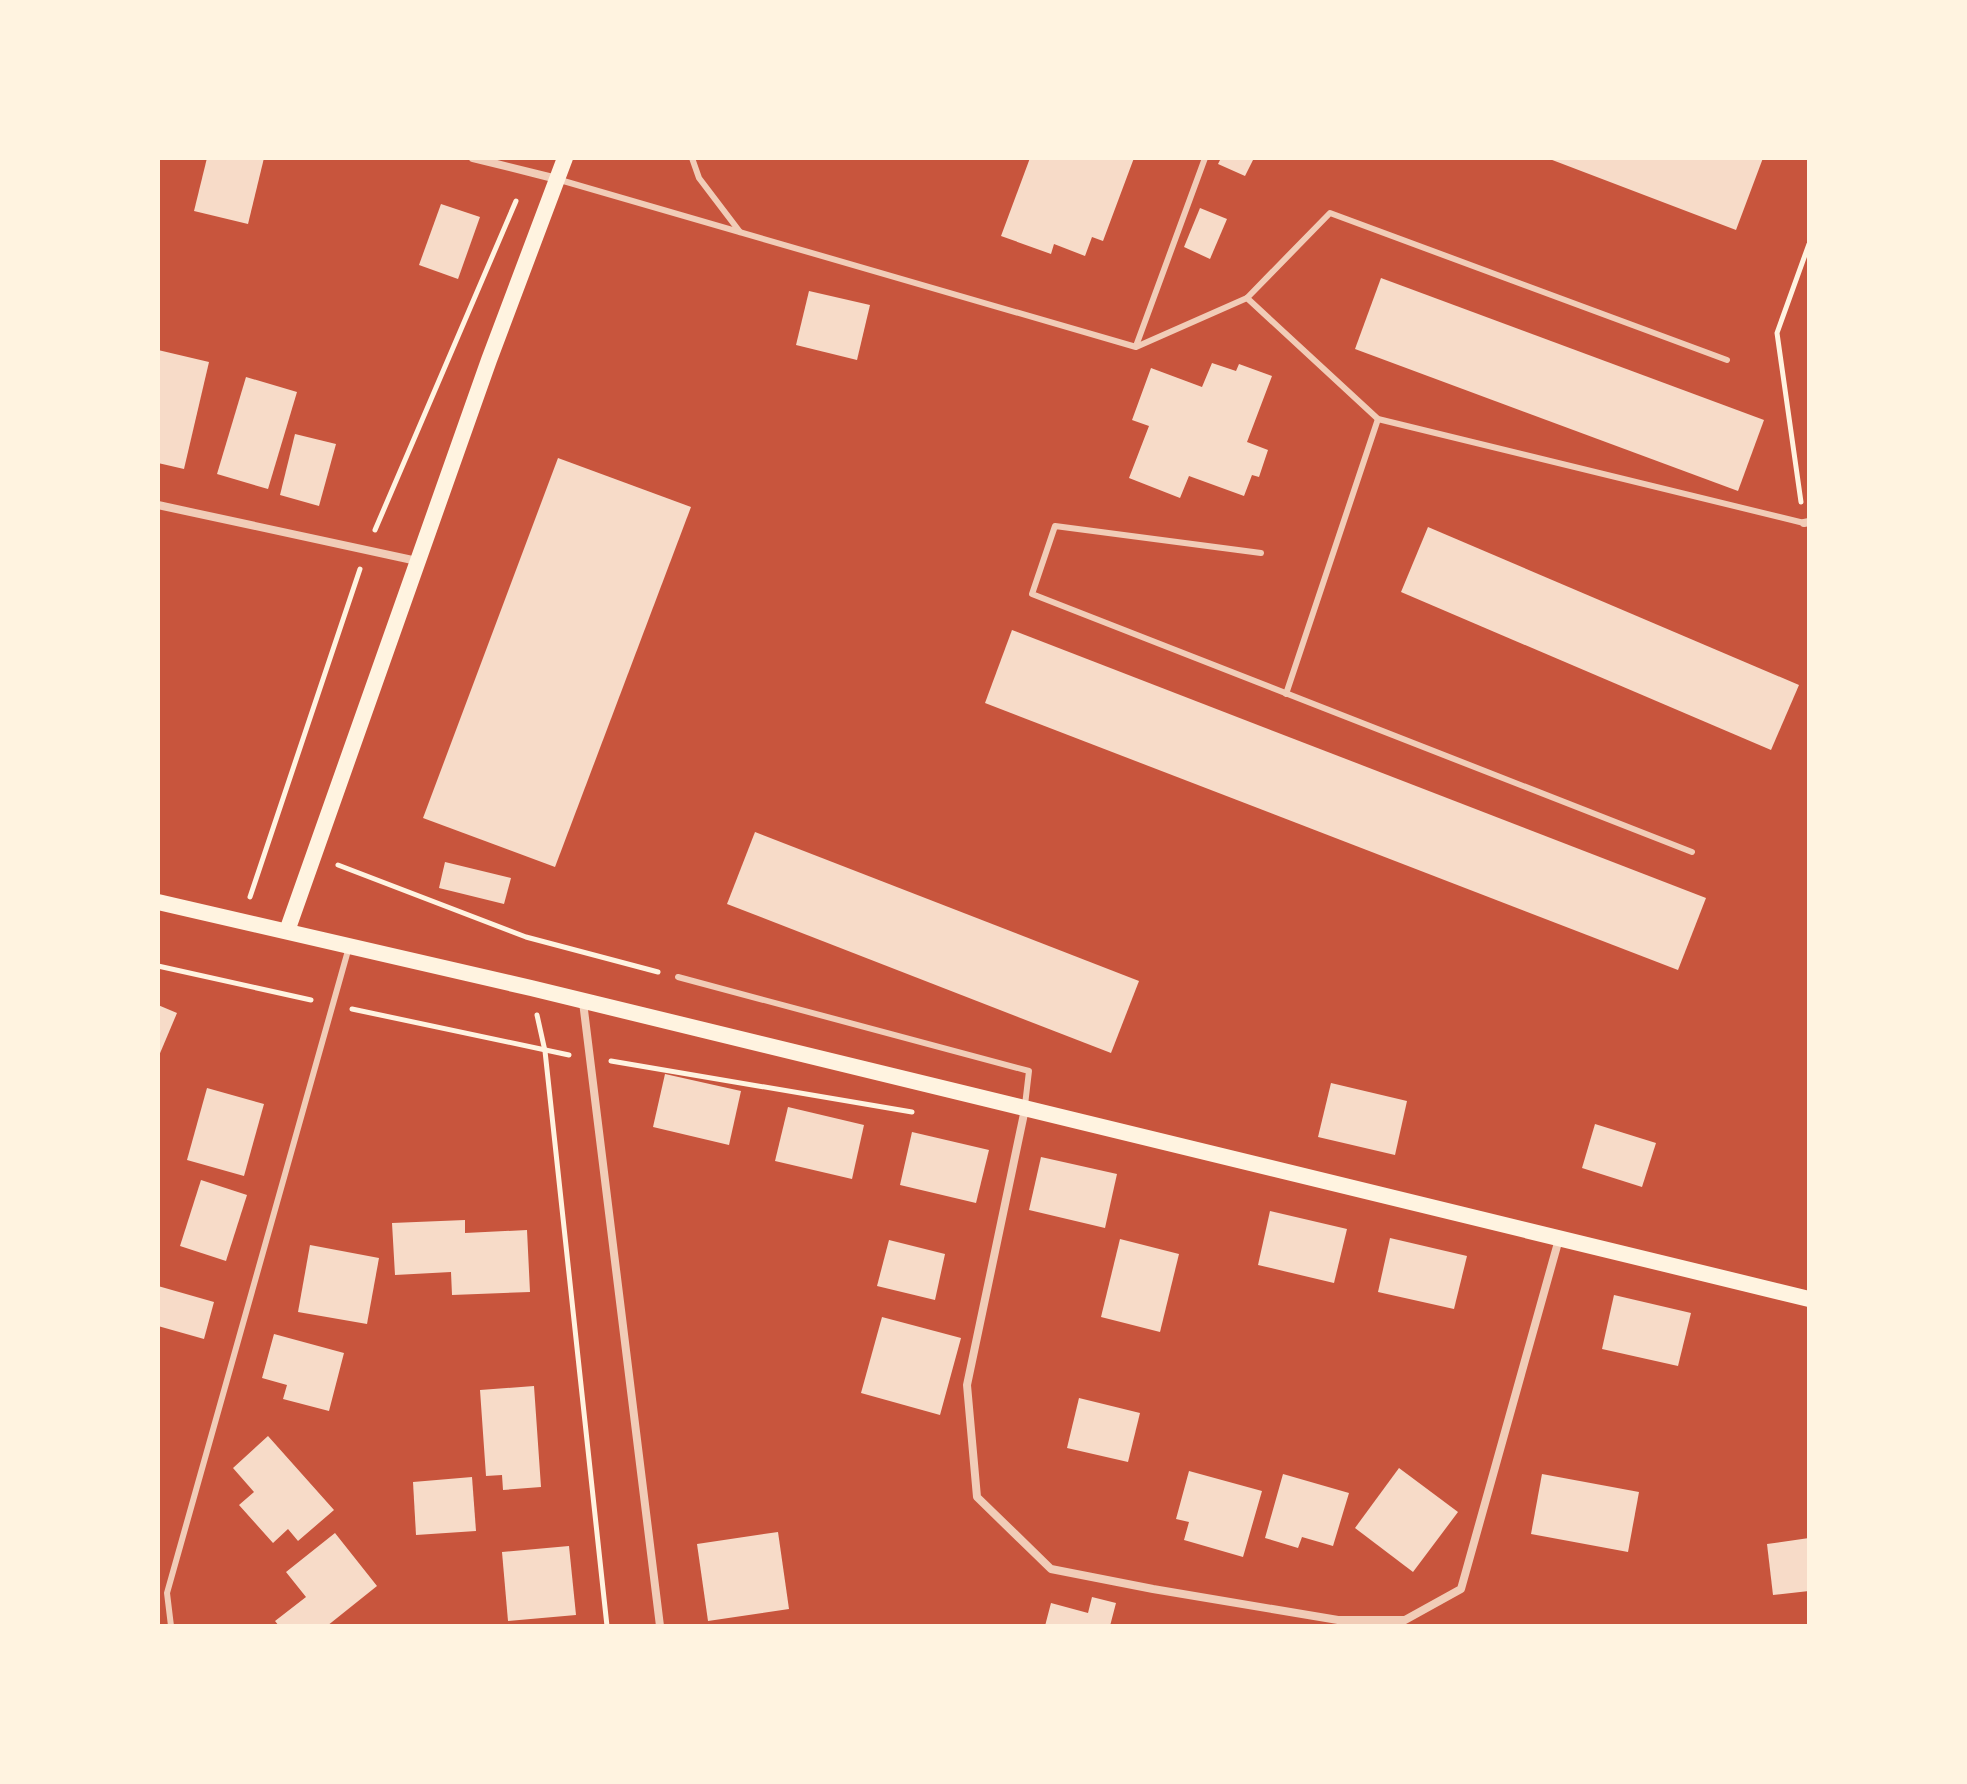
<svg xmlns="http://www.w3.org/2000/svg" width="1967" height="1784" viewBox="0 0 1967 1784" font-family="Lora,serif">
	<rect width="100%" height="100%" fill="#c8553d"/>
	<g fill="#f7dbc8">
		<path d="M207 158H264L248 224 194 211Z"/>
		<path d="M1030 158H1134L1103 241 1092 237 1085 256 1054 244 1051 254 1001 236Z"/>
		<path d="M1221 158H1254L1245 176 1218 164Z"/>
		<path d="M1547 158H1763L1736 230Z"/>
		<path d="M441 204 480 217 458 279 419 265Z"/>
		<path d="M1200 208 1227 219 1210 259 1184 247Z"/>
		<path d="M1381 278 1764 420 1738 491 1355 349Z"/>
		<path d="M809 291 870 305 857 360 796 345Z"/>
		<path d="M158 350 209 362 184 469 158 463Z"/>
		<path d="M1212 363 1236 371 1239 364 1272 376 1247 442 1268 450 1259 477 1252 475 1244 496 1189 476 1180 498 1129 478 1149 426 1132 420 1151 368 1202 387Z"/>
		<path d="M246 377 297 392 268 489 217 474Z"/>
		<path d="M295 434 336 444 319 506 280 495Z"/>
		<path d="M558 458 691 507 555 867 423 818Z"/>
		<path d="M1428 527 1799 685 1771 750 1401 592Z"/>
		<path d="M1012 630 1706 898 1678 970 985 703Z"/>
		<path d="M755 832 1139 981 1111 1053 727 904Z"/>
		<path d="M445 862 511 878 504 904 439 888Z"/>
		<path d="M158 1005 177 1013 158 1058Z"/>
		<path d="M665 1074 741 1091 729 1145 653 1127Z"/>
		<path d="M1331 1083 1407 1101 1395 1155 1318 1137Z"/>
		<path d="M207 1088 264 1104 244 1176 187 1160Z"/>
		<path d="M788 1107 864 1125 852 1179 775 1161Z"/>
		<path d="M1595 1124 1656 1143 1642 1187 1582 1168Z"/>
		<path d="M912 1132 989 1150 976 1203 900 1185Z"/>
		<path d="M1041 1157 1117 1174 1105 1228 1029 1210Z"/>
		<path d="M201 1180 247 1195 226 1261 180 1246Z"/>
		<path d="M1270 1211 1347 1229 1334 1283 1258 1265Z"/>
		<path d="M465 1220V1233L527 1230 530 1292 452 1295 451 1272 395 1275 392 1223Z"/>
		<path d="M1390 1238 1467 1256 1454 1309 1378 1292Z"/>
		<path d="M1120 1239 1179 1254 1160 1332 1101 1317Z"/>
		<path d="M889 1240 945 1254 935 1300 877 1286Z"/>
		<path d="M310 1245 379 1258 367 1324 298 1312Z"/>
		<path d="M158 1286 214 1302 204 1339 158 1326Z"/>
		<path d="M1614 1295 1691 1313 1678 1366 1602 1349Z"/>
		<path d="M882 1317 961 1338 940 1415 861 1393Z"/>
		<path d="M274 1334 344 1353 329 1411 283 1399 287 1385 262 1378Z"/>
		<path d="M534 1386 541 1487 503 1490 502 1475 486 1476 480 1390Z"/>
		<path d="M1079 1398 1140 1413 1128 1462 1067 1448Z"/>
		<path d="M268 1436 334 1510 298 1541 288 1529 273 1543 239 1505 254 1492 233 1468Z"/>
		<path d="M1399 1468 1458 1512 1413 1572 1355 1528Z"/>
		<path d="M1189 1471 1262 1491 1243 1557 1184 1540 1189 1522 1176 1519Z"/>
		<path d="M1283 1474 1349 1493 1333 1546 1302 1537 1298 1548 1265 1538Z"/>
		<path d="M1542 1474 1639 1492 1628 1552 1531 1534Z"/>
		<path d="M472 1477 476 1531 416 1535 413 1482Z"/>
		<path d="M778 1532 789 1609 708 1621 697 1544Z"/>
		<path d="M335 1533 377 1586 327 1626H279L275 1621 306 1597 286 1572Z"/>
		<path d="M1809 1538V1591L1773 1595 1767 1544Z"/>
		<path d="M569 1546 576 1615 508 1621 502 1552Z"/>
		<path d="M1092 1597 1116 1603 1110 1626H1045L1051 1603 1088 1613Z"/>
	</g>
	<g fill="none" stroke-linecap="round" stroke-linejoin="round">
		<g stroke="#fff3e0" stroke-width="5">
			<path d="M1801 502 1777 333 1809 244"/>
			<path d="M375 530 516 201"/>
			<path d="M338 865 526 937 658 972"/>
			<path d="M250 897 360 569"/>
			<path d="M158 966 311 1000"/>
			<path d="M352 1009 569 1055"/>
			<path d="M537 1015 545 1051 607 1626"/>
			<path d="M611 1061 912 1112"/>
		</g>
		<g stroke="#f1ccb7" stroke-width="6">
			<path d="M692 158 699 178 740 232"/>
			<path d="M560 180 1136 347 1247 298 1330 213 1727 360"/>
			<path d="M1247 298 1378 419 1804 523"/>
			<path d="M1136 346 1205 158"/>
			<path d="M1261 553 1055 526 1032 594 1692 852"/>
			<path d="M1286 694 1378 419"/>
			<path d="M678 977 1029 1071 1025 1105"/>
			<path d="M171 1626 167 1593 349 947"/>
		</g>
		<g stroke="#f1ccb7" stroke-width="8">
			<path d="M473 158 557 179"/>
			<path d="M158 505 417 561"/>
			<path d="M1804 523 1809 522"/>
			<path d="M583 1002 660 1626"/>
			<path d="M1025 1109 967 1385 977 1497 1051 1569 1153 1589 1338 1620H1405L1461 1589 1559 1239"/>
		</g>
		<g stroke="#fff3e0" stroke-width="16">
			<path d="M158 902 531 988 1809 1299"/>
			<path d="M287 931 489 360 565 158"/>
		</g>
	</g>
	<rect width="1967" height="1784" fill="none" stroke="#fff3e0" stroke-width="320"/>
</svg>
